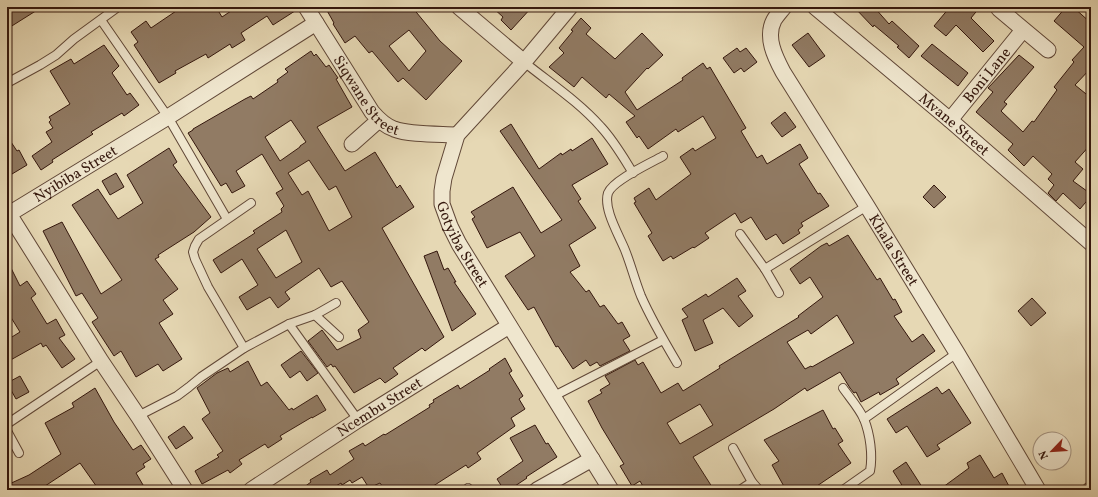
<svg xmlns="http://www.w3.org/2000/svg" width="1098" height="497" viewBox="0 0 1098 497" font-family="Vollkorn,serif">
	<rect width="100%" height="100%" fill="#e6d8b4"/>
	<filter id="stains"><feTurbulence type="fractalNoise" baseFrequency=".005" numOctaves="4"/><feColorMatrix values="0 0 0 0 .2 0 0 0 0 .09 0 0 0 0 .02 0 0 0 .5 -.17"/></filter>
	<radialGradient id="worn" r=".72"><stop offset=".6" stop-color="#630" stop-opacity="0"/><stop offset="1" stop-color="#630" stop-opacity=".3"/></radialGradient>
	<g fill="#917b64" stroke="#34170d" fill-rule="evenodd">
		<path d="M7 7H42L7 29Z"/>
		<path d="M182 7H216L222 17 237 7H297L298 9 273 25 267 16 241 33 245 40 232 48 230 44 208 58 206 54 175 71 176 73 159 83 134 45 138 42 131 32 146 21 151 28Z"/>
		<path d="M325 7H412L440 41 462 61 426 100 403 78 398 82 372 51 369 53 355 36 345 43 333 24 334 23ZM409 30 426 51 409 71 389 46Z"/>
		<path d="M492 7H532L511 30 501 20 503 17Z"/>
		<path d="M854 7H874L889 24 892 21 919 46 909 58 897 47 899 46 874 25 873 27Z"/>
		<path d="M950 7H980L971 18 994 41 983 52 956 25 946 36 934 26Z"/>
		<path d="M1066 7H1073L1091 23V68L1075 85 1091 98V144L1075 162 1083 169 1073 181 1091 194V196L1080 209 1063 193 1056 201 1048 193 1054 185 1048 179 1052 174 1033 156 1024 166 1008 150 1013 144 976 112 993 92 988 88 1019 55 1034 67 1004 102 1007 104 1001 111 1023 132 1032 121 1034 122 1057 90 1054 87 1074 62 1072 60 1084 47 1054 21Z"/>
		<path d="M581 18 591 28 586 34 615 59 642 33 663 55 648 69 647 68 625 92 637 110 683 80 682 78 703 63 707 69 710 67 746 128 741 131 757 158 762 155 767 164 800 144 808 158 799 164 818 194 820 193 829 206 801 223 803 226 798 230 800 233 783 244 776 234 766 240 751 217 741 223 735 213 705 233 709 238 694 248 693 247 673 259 671 256 663 261 648 236 652 233 634 203 636 202 634 198 649 188 656 200 691 174 680 157 693 148 695 151 716 138 703 116 678 132 676 129 648 149 639 136 637 138 626 122 635 116 609 94 606 98 582 77 574 87 549 67 564 53 559 48 573 31 571 30Z"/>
		<path d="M808 33 825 56 809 67 792 45Z"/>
		<path d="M932 44 968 73 958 86 921 56Z"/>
		<path d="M104 45 119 66 112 73 127 95 130 93 139 105 124 116 122 113 91 132 93 134 52 160 53 162 41 170 32 156 52 142 46 132 53 128 49 122 51 120 49 117 70 104 50 71 71 59 74 64Z"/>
		<path d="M737 48 740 52 746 48 757 62 744 72 741 68 734 73 723 58Z"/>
		<path d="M311 51 314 56 316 54 326 67 329 65 338 78 336 79 352 107 317 127 345 171 375 152 397 188 400 185 414 207 382 228 444 337 425 351 422 348 393 368 398 374 385 383 380 378 354 393 335 366 333 367 331 364 327 367 308 341 322 330 337 350 361 338 358 330 369 322 342 281 331 287 319 268 285 292 290 299 278 308 270 297 247 310 239 297 258 285 242 259 221 273 213 260 255 233 253 231 282 212 281 209 284 206 276 193 283 189 262 154 236 171 245 186 232 193 226 183 221 186 188 133 193 130V129L245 99 251 96 253 99 278 82 277 80 288 72 285 69ZM291 120 306 142 300 146V147L280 161 265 137ZM309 160 329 190 336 186 352 217 329 231 308 191 302 195 288 173ZM286 230 302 262 276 278 257 249Z"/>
		<path d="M785 112 796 127 782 137 771 123Z"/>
		<path d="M511 124 539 169 561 153 562 155 571 149 572 151 592 138 608 164 572 185 581 199 578 201 596 228 569 245 580 266 570 272 586 292 589 290 600 307 604 305 618 324 622 322 630 336 623 340 630 351 600 366 597 362 590 366 586 360 573 369 558 346 556 347 534 307 528 310 505 276 535 256 520 232 487 248 472 219 475 217 471 212 513 187 541 233 562 220 500 131Z"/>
		<path d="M7 136 17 151 19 150 27 165 12 174 7 165Z"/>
		<path d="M169 148 177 162 173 165 211 217 194 232 158 255 159 257 155 259 178 289 163 300 173 314 159 323 182 359 163 371 158 364 136 377 121 351 114 356 92 322 98 318 82 293 76 296 43 231 62 222 101 294 122 280 72 205 98 189 118 219 143 203 127 175Z"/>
		<path d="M116 173 124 187 110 195 102 181Z"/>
		<path d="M934 185 946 197 934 208 923 197Z"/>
		<path d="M848 235 877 280 880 278 893 300 895 299 902 312 894 316 912 342 923 334 935 351 896 379 899 384 880 395 879 392 861 402 856 392 854 393 850 388 840 372 807 391 805 388 774 409 693 457 714 490H645L640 481 632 486 620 466 624 464 602 428 588 401 602 393 600 390 610 384 605 376 635 360 638 365 643 362 661 393 678 383 683 391 720 368 719 366 799 317 798 316 823 297 810 277 800 284 790 269 821 246 827 243 829 246ZM837 315 854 343 812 367 811 366 805 369 787 342 808 330 811 334ZM700 404 713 425 680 444 667 423Z"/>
		<path d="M437 251 444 270 448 268 456 282H454L476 314 452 331 424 256Z"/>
		<path d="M7 260 20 286 27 281 36 294 31 298 47 324 56 319 65 335 59 338 75 359 62 368 46 345 43 347 41 343 7 362V340L20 332 7 311Z"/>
		<path d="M737 278 746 291 738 296 753 316 739 327 723 308 703 320 713 343 695 351 682 320 688 317 682 309 706 294 708 297Z"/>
		<path d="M1032 298 1046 313 1031 326 1018 311Z"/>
		<path d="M301 351 318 373 307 381 300 371 290 378 281 365Z"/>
		<path d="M505 358 512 371 509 373 523 396 519 399 525 409 511 418 515 426 477 453 481 459 468 468 466 465 427 490H385L380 483 369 488 362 477 352 483 350 480 342 485 341 483 329 490H300L311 482 310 480 327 470 330 475 354 459 349 451 363 443 365 446 384 434 385 435 430 407 429 405 434 402 433 400 458 385 460 389 490 370 489 369Z"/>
		<path d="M248 361 261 386 267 382 289 410 292 408 293 410 317 395 326 410 312 418V417L280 436 282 439 268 448 265 444 239 460 242 464 230 473 228 470 202 484 195 471 219 457 217 455 223 451 202 419 210 413 197 388 217 373 228 368 230 372Z"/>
		<path d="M20 376 29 392 16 399 7 383Z"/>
		<path d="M937 387 942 394 949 389 971 423 937 445 940 449 927 457 907 426 896 433 887 419Z"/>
		<path d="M95 388 114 422 133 450 141 445 151 459 143 464 145 467 136 473 146 490H99L80 463 39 490H7V485L29 475 61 454 45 423 74 407 72 403Z"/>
		<path d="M823 410 833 429 835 428 843 441 838 444 851 463 811 490H786L772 465 779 461 764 440Z"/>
		<path d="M535 425 546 444 548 443 557 457 526 477 527 478 509 490H504L497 479 523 461 510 438Z"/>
		<path d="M184 426 193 438 176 449 168 437Z"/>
		<path d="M980 455 994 478 1002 473 1011 490H939L969 468 967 463Z"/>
		<path d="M906 462 924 490H905L893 471Z"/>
	</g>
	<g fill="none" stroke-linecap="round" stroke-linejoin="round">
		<defs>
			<g id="service">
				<path d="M101 20 168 117 227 219"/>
				<path d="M524 62C550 83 579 102 601 127 614 141 623 157 633 173"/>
				<path d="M7 83 40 65 56 55 74 39 118 7"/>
				<path d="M663 156C651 163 613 180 608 193 603 209 619 235 625 250 631 265 635 281 641 296 651 319 664 341 677 363"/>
				<path d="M740 234 765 269 779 293"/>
				<path d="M765 269 867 206"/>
				<path d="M315 315 339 337"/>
				<path d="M289 324 358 420"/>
				<path d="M244 348 208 287 195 259 193 252 195 246 199 239 251 203"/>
				<path d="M554 396 663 340"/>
				<path d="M138 416 177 396 189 387 201 377 244 348 289 324 315 315 336 303"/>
				<path d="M864 419 957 353"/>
				<path d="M7 424 101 361"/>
				<path d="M7 431 19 453"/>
				<path d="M733 448 752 482 759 490"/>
				<path d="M468 488 470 490"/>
				<path d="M740 490 752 482"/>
				<path d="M843 490 870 471C873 455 870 434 864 419 859 408 850 398 843 388"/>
			</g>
			<g id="minor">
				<path id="s1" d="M306 7 372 112C378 119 385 126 394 129 409 135 440 134 457 135"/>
				<path d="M459 7 524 62"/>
				<path id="s2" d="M570 7 524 62 457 135 444 178 442 191V204L450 226 459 244 611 490"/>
				<path id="s3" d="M784 7C781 11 777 15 774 20 765 37 775 57 783 72L867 206 957 353 1038 490"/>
				<path id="s4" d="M815 7 950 120 1091 243"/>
				<path d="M999 9 1048 50"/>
				<path id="s5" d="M950 120 1023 30"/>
				<path d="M352 144 379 120"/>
				<path id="s6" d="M185 490 138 416 101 361 9 214 168 117 316 23"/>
				<path id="s7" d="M251 490 358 420 509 326"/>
				<path d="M537 490 592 459"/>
				<path d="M1090 490H1091"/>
			</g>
		</defs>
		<use href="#service" stroke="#604737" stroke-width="10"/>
		<use href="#minor" stroke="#604737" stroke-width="17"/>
		<use href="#service" stroke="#efe6ce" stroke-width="8"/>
		<use href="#minor" stroke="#efe6ce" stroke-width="15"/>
	</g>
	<g text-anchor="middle" stroke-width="3" stroke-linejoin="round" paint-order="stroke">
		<g font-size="15" fill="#34170d" stroke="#efe6ce">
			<text dy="5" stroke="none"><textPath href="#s5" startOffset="58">Boni Lane</textPath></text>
			<text dy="5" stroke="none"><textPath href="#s1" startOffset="108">Siqwane Street</textPath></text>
			<text dy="5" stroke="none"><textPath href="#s4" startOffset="182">Mvane Street</textPath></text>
			<text dy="5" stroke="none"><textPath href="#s6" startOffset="405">Nyibiba Street</textPath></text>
			<text dy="5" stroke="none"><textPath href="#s2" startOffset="287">Gotyiba Street</textPath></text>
			<text dy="5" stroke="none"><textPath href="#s3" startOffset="281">Khala Street</textPath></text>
			<text dy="5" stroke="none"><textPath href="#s7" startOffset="153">Ncembu Street</textPath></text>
		</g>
	</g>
	<rect width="1098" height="497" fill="none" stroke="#e6d8b4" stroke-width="24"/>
	<rect x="8" y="8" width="1082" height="481" fill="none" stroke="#34170d" stroke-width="2"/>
	<rect x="12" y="12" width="1074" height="473" fill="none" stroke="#34170d"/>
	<g transform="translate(1052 451) rotate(245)"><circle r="19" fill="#efe6ce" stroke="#a49381"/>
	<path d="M0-3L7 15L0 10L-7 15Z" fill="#8f2418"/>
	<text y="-6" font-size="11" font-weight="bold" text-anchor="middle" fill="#34170d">N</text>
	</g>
	<rect width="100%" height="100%" filter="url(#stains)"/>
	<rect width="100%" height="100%" fill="url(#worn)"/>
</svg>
